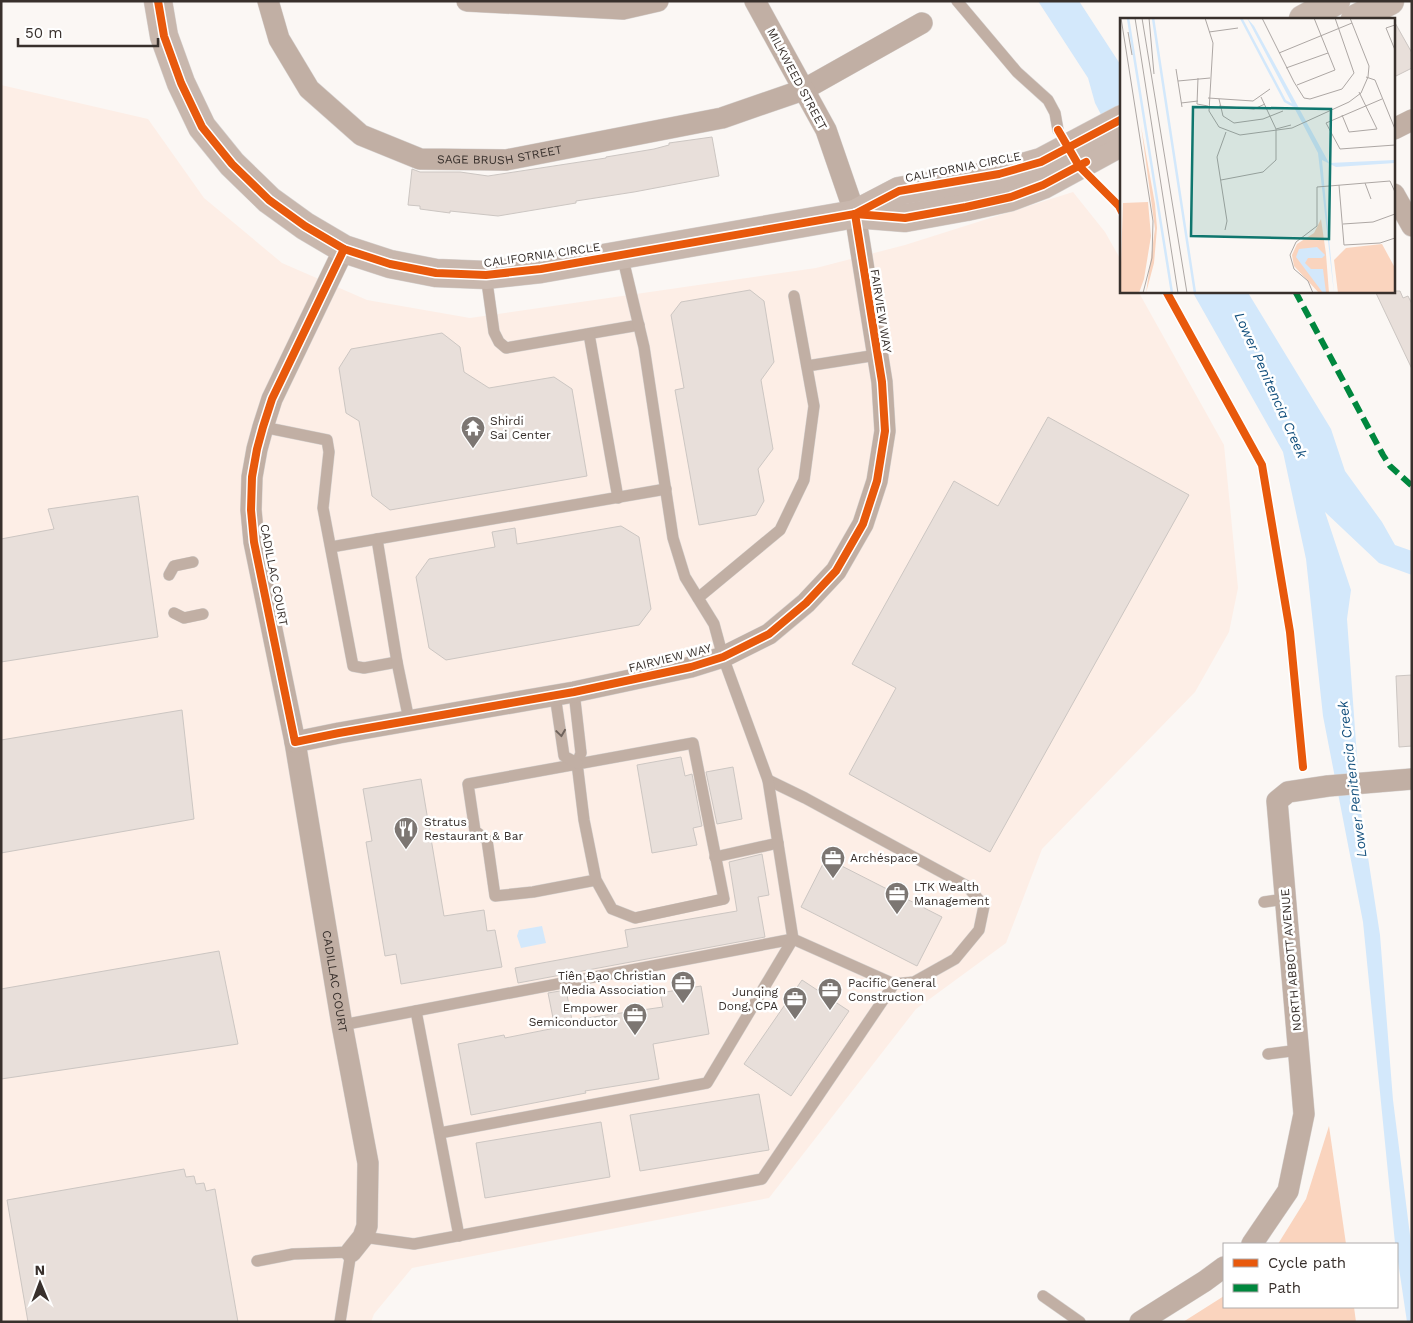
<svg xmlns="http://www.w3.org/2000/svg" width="1413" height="1323" viewBox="0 0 1413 1323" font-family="'Work Sans',sans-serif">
	<rect width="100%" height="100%" fill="#fbf7f4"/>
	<path fill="#fdeee6" d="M1 85 148 119 204 198 282 263 367 300 470 318 816 268 905 245 1073 192 1105 232 1122 262V291H1138L1224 445 1238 588 1229 632 1195 692 1042 849 1006 943 916 1009 769 1198 412 1268 374 1314 371 1322H1Z"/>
	<g fill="#fad4be">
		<path d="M1329 1126 1346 1244H1278L1306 1199Z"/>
		<path d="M1224 1296V1307H1354L1356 1322H1183Z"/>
	</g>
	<g fill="#d3e8fb">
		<path d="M1038 1H1079L1122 67V155L1095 103 1088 78Z"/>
		<path d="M1192 291H1247L1331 429 1345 471 1382 522 1395 545 1412 551V575L1379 563 1325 512 1351 590 1347 619 1361 812 1380 935 1393 1100 1412 1251V1322H1407L1397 1255V1244L1395 1243 1363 922 1323 716 1306 559 1283 452Z"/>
		<path d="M542 926 546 943 521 948 517 936 519 930Z"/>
	</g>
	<g fill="#e8dfda" stroke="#ccc6c2">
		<path d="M1394 21 1412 53V68L1394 77Z"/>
		<path d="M712 137 719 176 634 192 576 201V203L498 216 450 211V213L420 209V206L408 205 412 169 420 172H460L488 176 606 158V157L654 149 669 145V143Z"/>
		<path d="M750 290 764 301 774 362 761 380 773 449 758 469 764 501 756 515 699 525 675 390 684 388 671 315 681 302Z"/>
		<path d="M1375 291H1400L1403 298 1408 296 1412 304V369Z"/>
		<path d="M442 333 460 347 464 372 489 388 554 377 572 389 587 476 390 510 372 496 359 421 346 413 339 368 351 349Z"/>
		<path d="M1048 417 1189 495 990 852 849 774 896 688 852 664 954 481 998 506Z"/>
		<path d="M138 496 158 637 1 662V539L54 529 48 509Z"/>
		<path d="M621 526 639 537 651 609 639 625 446 660 429 648 416 577 429 559 495 547 492 532 515 528 517 544Z"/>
		<path d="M1412 675V746L1399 747 1396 676Z"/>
		<path d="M182 710 194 819 1 853V740Z"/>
		<path d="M681 757 685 776 692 774 702 826 693 828 697 845 652 853 637 765Z"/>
		<path d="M733 767 742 819 717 824 706 772Z"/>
		<path d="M421 779 444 916 484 910 487 931 495 930 502 967 401 984 396 954 385 956 366 842 372 841 363 789Z"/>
		<path d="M762 854 769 895 758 897 765 937 518 983 515 968 628 947 625 930 737 911 729 862Z"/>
		<path d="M826 858 942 917 917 966 801 907Z"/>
		<path d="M219 951 238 1044 1 1079V989Z"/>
		<path d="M802 980 849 1011 791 1096 744 1064Z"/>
		<path d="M701 986 709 1034 653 1044 659 1079 585 1091 586 1093 471 1115 458 1044 504 1035 505 1038 555 1028 548 993 566 990 572 1020 663 1007 660 993Z"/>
		<path d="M759 1094 769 1150 640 1171 630 1115Z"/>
		<path d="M601 1122 610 1177 485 1198 476 1143Z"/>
		<path d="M184 1169 186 1177 194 1176 196 1184 204 1183 206 1191 215 1189 238 1322H28L7 1200Z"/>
	</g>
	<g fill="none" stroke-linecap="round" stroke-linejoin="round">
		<defs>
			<g id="lane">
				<path d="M957 1 1017 72 1048 100 1055 113 1058 130"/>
				<path d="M486 275 494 332 499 342 506 348 639 325"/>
				<path d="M589 334 618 498"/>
				<path d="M807 366 877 355"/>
				<path d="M263 427 327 440 329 452 323 508 353 666 364 668 397 662 409 720"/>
				<path d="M377 539 397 662"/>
				<path d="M331 547 666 489"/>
				<path d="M169 575 174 566 193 562"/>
				<path d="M698 598 780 530 804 480 814 406 794 296"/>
				<path d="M174 613 184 618 203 614"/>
				<path d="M574 692 581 753 577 763 584 820 596 880 612 909 635 918 724 899 693 743 468 784 475 831 487 840 495 896 533 892 596 880"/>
				<path d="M555 695 564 756 577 763"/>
				<path d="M768 780 805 798 967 886 984 906 979 930 955 959 914 982 894 984"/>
				<path d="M715 857 778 843"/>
				<path d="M1264 902 1285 899"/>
				<path d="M416 1011 459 1236"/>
				<path d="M342 1025 793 939 894 984 762 1179 414 1244 363 1237"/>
				<path d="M1268 1054 1299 1050"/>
				<path d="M440 1133 707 1083 793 939 768 780 723 657 714 624 685 577 673 538 644 347 622 255"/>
				<path d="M257 1261 293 1254 351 1252 340 1322"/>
				<path d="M1043 1296 1080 1322"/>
			</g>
			<g id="street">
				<path id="s1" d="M268 1 279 39 309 89 361 135 420 159 506 160 722 118 803 90 922 23"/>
				<path d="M467 1 623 9 658 1"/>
				<path d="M1394 129 1412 120"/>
				<path d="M1394 194 1412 226"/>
				<path id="s2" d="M344 249 272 399 263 427 257 449 252 477 251 510 254 542 295 742 342 1025 368 1163 367 1226 363 1237 351 1252"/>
				<path d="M295 742 339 733 574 692 691 667 723 657 769 634 806 603 836 571 863 524 877 481 885 431 882 382 855 214 826 130 755 1"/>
				<path d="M1252 1244 1288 1191 1304 1114 1277 801 1288 792 1328 786 1412 779"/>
				<path d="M1140 1322 1205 1281 1224 1267"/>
			</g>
			<g id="secondary">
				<path d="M158 1 164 36 181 83 202 127 232 164 269 200 305 226 344 249 390 264 436 273 486 275 541 269 855 214 905 218 966 207 1011 197 1043 185 1122 142"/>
				<path d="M1303 19 1336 1"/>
				<path d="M1355 19 1390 1"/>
				<path d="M855 214 899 191 999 174 1041 162 1122 119"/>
			</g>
		</defs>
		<use href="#lane" stroke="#d7d3d1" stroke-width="12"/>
		<use href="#street" stroke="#d7d3d1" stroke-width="22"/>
		<use href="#secondary" stroke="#d7d3d1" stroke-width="29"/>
		<use href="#lane" stroke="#c1afa4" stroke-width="11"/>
		<use href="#street" stroke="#c1afa4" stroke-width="21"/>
		<use href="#secondary" stroke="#c8b7ad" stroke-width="28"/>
		<path stroke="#00873e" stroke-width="6" stroke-dasharray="12 6" stroke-linecap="butt" d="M1295 291 1383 455 1390 466 1412 486"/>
		<defs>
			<g id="cycleway">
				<path d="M158 1 164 36 181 83 202 127 232 164 269 200 305 226 344 249 390 264 436 273 486 275 541 269 855 214 905 218 966 207 1011 197 1043 185 1086 162"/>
				<path d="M1058 130 1079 166 1119 206 1122 212"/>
				<path d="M855 214 899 191 999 174 1041 162 1122 119"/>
				<path d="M344 249 272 399 263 427 257 449 252 477 251 510 254 542 295 742 339 733 574 692 691 667 723 657 769 634 806 603 836 571 863 524 877 481 885 431 882 382 855 214"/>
				<path d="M1166 291 1262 465 1290 632 1303 767"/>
			</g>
		</defs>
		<use href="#cycleway" stroke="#fff" stroke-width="11"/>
		<use href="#cycleway" stroke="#e8590c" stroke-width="8"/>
	</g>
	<defs><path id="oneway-chevron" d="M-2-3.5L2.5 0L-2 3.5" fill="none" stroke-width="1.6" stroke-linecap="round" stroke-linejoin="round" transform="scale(1.25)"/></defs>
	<use stroke="#6f635c" href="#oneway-chevron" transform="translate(561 733) rotate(82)"/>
	<defs>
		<symbol id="temple-pin" viewBox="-11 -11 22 30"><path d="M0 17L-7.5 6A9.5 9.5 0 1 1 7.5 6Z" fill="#7c7672" stroke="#fff"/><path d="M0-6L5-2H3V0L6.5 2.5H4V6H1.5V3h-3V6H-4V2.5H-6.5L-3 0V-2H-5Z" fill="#fff"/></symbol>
		<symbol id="restaurant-pin" viewBox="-11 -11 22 30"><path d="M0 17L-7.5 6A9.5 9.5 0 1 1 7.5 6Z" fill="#7c7672" stroke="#fff"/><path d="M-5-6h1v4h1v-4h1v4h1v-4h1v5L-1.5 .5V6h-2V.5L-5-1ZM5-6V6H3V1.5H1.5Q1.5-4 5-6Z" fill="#fff"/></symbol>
		<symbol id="office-pin" viewBox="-11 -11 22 30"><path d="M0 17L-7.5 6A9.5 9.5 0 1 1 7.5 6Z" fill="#7c7672" stroke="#fff"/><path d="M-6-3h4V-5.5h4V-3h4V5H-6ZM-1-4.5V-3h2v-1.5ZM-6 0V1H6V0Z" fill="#fff"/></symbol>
	</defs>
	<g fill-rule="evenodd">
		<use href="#temple-pin" x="459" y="414" width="28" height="38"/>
		<use href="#restaurant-pin" x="392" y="815" width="28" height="38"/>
		<use href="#office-pin" x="819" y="844" width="28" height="38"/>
		<use href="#office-pin" x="883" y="880" width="28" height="38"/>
		<use href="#office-pin" x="669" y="969" width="28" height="38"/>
		<use href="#office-pin" x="816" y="976" width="28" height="38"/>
		<use href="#office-pin" x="781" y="985" width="28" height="38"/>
		<use href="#office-pin" x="621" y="1001" width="28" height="38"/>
	</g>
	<g text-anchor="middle" stroke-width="5" stroke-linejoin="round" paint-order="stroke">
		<g font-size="12" fill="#38302c" stroke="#fff">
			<text transform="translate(797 79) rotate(62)" y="4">MILKWEED STREET</text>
			<text dy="4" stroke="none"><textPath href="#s1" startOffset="311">SAGE BRUSH STREET</textPath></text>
			<text transform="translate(963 167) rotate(-11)" y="4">CALIFORNIA CIRCLE</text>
			<text transform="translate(542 255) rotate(-8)" y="4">CALIFORNIA CIRCLE</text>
			<text transform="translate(881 311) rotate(81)" y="4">FAIRVIEW WAY</text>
			<text transform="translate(274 575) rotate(79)" y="4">CADILLAC COURT</text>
			<text transform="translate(670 658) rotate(-14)" y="4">FAIRVIEW WAY</text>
			<text transform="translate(1291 960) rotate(-95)" y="4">NORTH ABBOTT AVENUE</text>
			<text dy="4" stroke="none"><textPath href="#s2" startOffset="759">CADILLAC COURT</textPath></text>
		</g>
		<g font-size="12" fill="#38302c" stroke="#fff" text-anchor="start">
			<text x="490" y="425">Shirdi<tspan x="490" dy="14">Sai Center</tspan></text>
			<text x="424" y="826">Stratus<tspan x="424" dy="14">Restaurant &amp; Bar</tspan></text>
			<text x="850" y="862">Archéspace</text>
			<text x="914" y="891">LTK Wealth<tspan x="914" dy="14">Management</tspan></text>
			<text x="666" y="980" text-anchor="end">Tiên Đạo Christian<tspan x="666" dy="14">Media Association</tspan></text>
			<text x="848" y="987">Pacific General<tspan x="848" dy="14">Construction</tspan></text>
			<text x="778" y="996" text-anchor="end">Junqing<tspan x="778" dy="14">Dong, CPA</tspan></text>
			<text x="618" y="1012" text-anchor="end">Empower<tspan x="618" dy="14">Semiconductor</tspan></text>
		</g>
		<g font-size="14" font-style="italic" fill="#15517e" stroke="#fff">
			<text transform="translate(1271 385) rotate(66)" y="5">Lower Penitencia Creek</text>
			<text transform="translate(1352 779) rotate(-97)" y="5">Lower Penitencia Creek</text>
		</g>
	</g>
	<g transform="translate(1120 18)">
		<rect width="275" height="275" fill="#fbf7f4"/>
		<path d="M21 108 35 186 37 210 34 245 26 275 35 211ZM28 184 31 218 24 261 19 275H0L3 185ZM201 201 206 236 209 275H199L174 248 172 237 177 226 194 215ZM262 226 275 250V275H218L214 242 226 230Z" fill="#fad4be"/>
		<path d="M127 0 134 8 209 145 275 142V145L216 149 202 142 214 275 198 135ZM197 229 205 237 202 240H188L185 245 191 251H203L206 275H203L176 239 179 231Z" fill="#d3e8fb"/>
		<path fill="none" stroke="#d3e8fb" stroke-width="2.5" d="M8 0 52 275M33 0 75 275M121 0 165 83 174 88"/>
		<path fill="none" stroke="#ada7a4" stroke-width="1" d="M1 0 33 203 32 240 23 275M15 0 58 275M22 0 67 275M29 0 34 56M85 0 93 25 89 93 99 109 120 117 172 110 229 84 241 75 248 59 249 48 230 0M142 0 174 64 184 80 190 81 222 71 234 55 215 0M275 7 266 10 275 32M8 14 12 37M89 14 118 10M159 35 232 5M166 50 208 35M56 51 62 89M246 59 255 62 275 111M78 60 77 86 88 88M58 63 90 60M177 67 215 52 194 0M88 80 133 83 150 71M99 81 103 98 114 105 143 101 163 93M262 81 206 105 220 131 275 127M61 85 78 83M99 88 134 91 145 86M222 97 229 114 257 111 239 74M156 111 171 107M101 162 143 154 156 142V111L141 79M245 165 251 181M219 167 224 227 260 225 275 220M223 206 253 204 275 196M105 212 107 203 97 139 106 114M193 275 188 263 174 251 170 237 176 224 197 208V169L270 163 275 174"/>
		<path fill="#0f766e" fill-opacity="0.15" stroke="#0f766e" stroke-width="2.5" d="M73 89 211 91 209 221 71 218Z"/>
		<rect width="275" height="275" fill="none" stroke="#38302c" stroke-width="2.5"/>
	</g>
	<rect width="1413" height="1323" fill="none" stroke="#38302c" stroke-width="5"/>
	<rect x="1223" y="1243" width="175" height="65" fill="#ffffff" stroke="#afacab"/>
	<rect x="1233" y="1259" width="25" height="8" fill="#e8590c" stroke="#afacab"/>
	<text x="1268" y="1268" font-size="15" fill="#38302c">Cycle path</text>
	<rect x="1233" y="1284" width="25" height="8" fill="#00873e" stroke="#afacab"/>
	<text x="1268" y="1293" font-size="15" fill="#38302c">Path</text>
	<g transform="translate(40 1283) rotate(359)" stroke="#ffffff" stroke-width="4" paint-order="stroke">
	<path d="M0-4L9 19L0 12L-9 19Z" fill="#38302c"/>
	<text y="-8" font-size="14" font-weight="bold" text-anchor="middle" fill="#38302c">N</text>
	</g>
	<path d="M18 38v8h140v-8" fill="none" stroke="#38302c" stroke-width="2.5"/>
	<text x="25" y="38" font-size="15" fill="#38302c" stroke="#ffffff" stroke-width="4" paint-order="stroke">50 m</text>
</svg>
